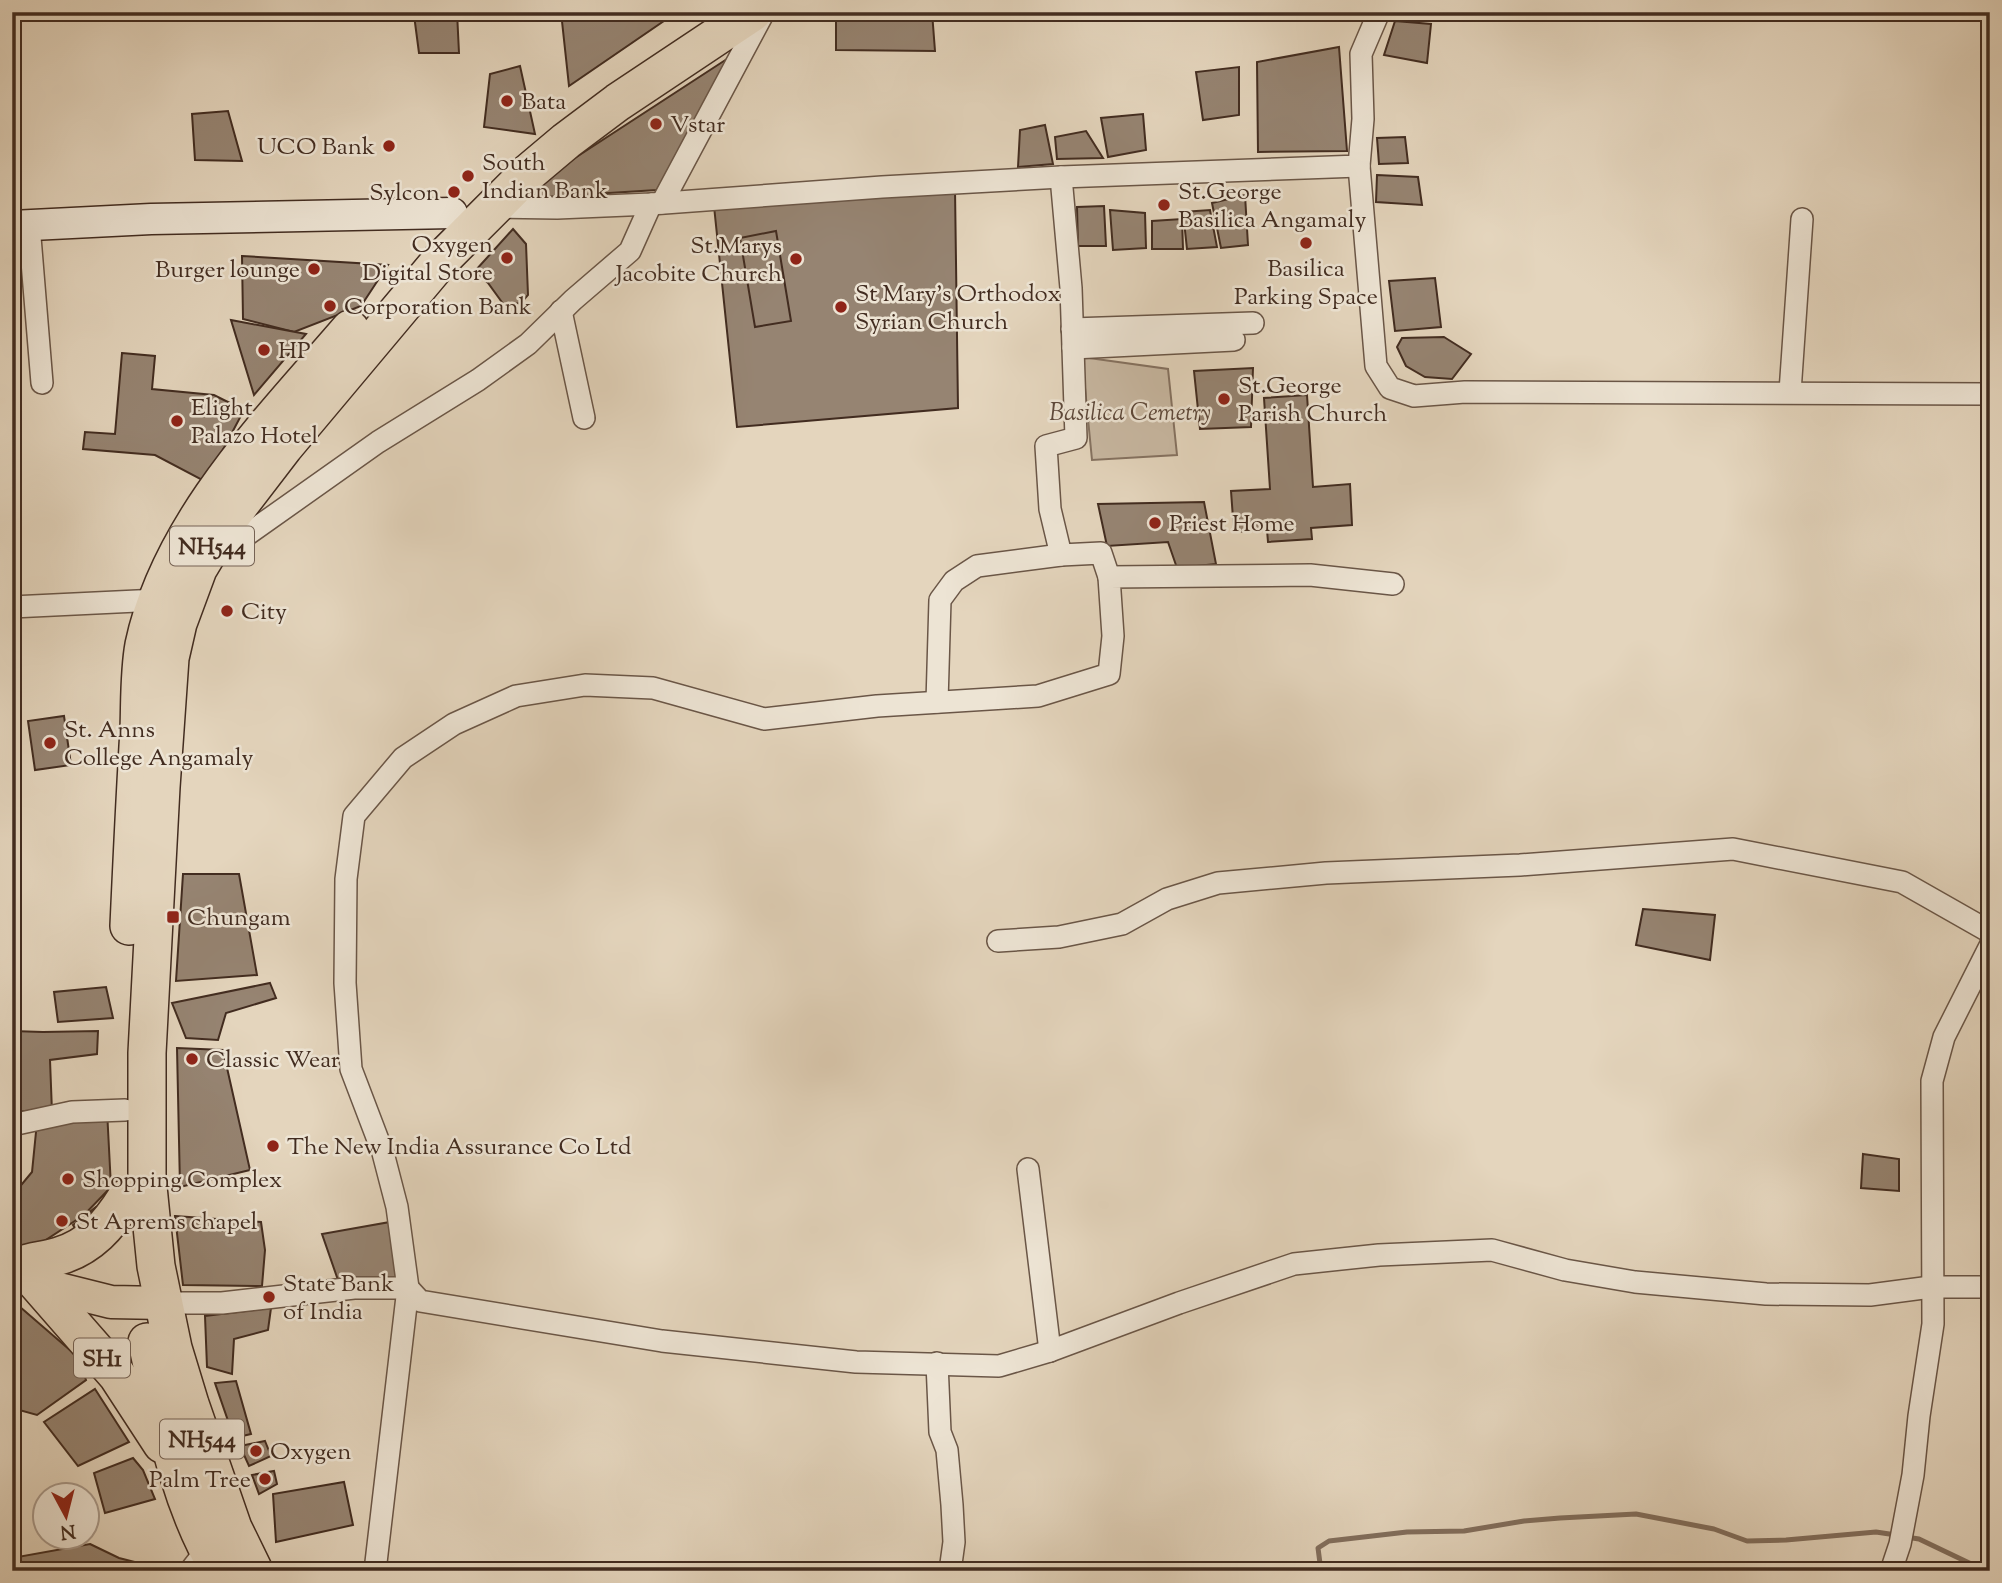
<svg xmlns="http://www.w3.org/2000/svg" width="2002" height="1583" viewBox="0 0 2002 1583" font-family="'Sorts Mill Goudy',serif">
	<rect width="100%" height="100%" fill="#e4d5bd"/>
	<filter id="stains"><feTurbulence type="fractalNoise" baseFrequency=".00286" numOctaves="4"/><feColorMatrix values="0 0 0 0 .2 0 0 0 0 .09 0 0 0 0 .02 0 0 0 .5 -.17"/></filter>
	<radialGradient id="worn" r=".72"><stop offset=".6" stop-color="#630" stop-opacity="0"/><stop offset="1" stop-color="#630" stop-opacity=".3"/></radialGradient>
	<path fill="#c8b8a2" stroke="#857261" stroke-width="2" d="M1082 357 1168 369 1177 455 1092 460Z"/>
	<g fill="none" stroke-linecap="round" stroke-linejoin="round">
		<g stroke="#826f5e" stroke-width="5">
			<path d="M1906 1537 1919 1539 1986 1571"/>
			<path d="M1321 1571 1318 1548 1329 1541 1407 1532 1464 1531 1524 1521 1560 1518 1636 1514 1714 1529 1747 1541 1786 1540 1876 1532 1896 1535"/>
		</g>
	</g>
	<g fill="#968472" stroke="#422c20" stroke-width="2">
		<path d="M435 12H457L459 53H419L414 15Z"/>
		<path d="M561 12H677L569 86Z"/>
		<path d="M836 12H932L935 51 836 50Z"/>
		<path d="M1395 21 1431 24 1427 63 1384 55Z"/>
		<path d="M1339 47 1347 151 1258 152 1257 62Z"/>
		<path d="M730 57 657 190 512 199Z"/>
		<path d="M520 66 535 134 484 127 490 74Z"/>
		<path d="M1239 67V115L1203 120 1196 72Z"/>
		<path d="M228 111 242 161 195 160 192 114Z"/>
		<path d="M1143 114 1146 150 1108 157 1101 118Z"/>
		<path d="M1045 125 1053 164 1018 167 1020 130Z"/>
		<path d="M1086 131 1103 158 1057 159 1055 137Z"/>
		<path d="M1405 137 1408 163 1379 164 1377 138Z"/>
		<path d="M1377 175 1418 177 1422 205 1376 202Z"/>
		<path d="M955 189 958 408 737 427 714 206Z"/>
		<path d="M1245 195 1248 245 1221 248 1212 203Z"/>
		<path d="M1104 206 1106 246H1078L1077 207Z"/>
		<path d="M1110 210 1145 213 1146 248 1113 250Z"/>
		<path d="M1210 210 1217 247 1187 249 1183 212Z"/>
		<path d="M1182 219 1183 249H1152V221Z"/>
		<path d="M513 229 526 244 528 295 521 303 504 305 488 283 475 271Z"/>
		<path d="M776 231 791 321 755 327 740 238Z"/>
		<path d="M242 256 388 265 361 306 294 332 243 319Z"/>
		<path d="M1435 278 1441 327 1395 331 1389 281Z"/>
		<path d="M231 320 306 334 254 395Z"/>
		<path d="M1444 337 1471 354 1452 379 1425 377 1406 366 1397 347 1402 338Z"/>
		<path d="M122 353 155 356 152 389 214 395 244 410 206 482 155 455 83 449 85 432 115 434Z"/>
		<path d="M1253 368 1251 427 1200 429 1194 371Z"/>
		<path d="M1307 395 1313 487 1350 484 1352 525 1311 528 1312 539 1268 542 1267 530 1234 532 1231 491 1270 489 1264 398Z"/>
		<path d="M1204 502 1216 564 1177 568 1168 542 1107 546 1098 504Z"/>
		<path d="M64 716 71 765 35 770 28 721Z"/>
		<path d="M183 874H239L257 975 176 981Z"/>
		<path d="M1643 909 1715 915 1710 960 1636 945Z"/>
		<path d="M270 983 276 998 226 1013 218 1040 186 1038 172 1003Z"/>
		<path d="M106 987 113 1018 58 1022 54 992Z"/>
		<path d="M12 1031 43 1032 98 1031 97 1054 50 1060 52 1112 12 1111Z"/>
		<path d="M177 1048 223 1050 250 1170 180 1187Z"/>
		<path d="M107 1110 111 1187 84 1215 38 1245 25 1248 12 1238V1196L32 1172 37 1122Z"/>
		<path d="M1863 1154 1899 1159V1191L1861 1188Z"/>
		<path d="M96 1207 102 1223 81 1238 73 1225Z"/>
		<path d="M175 1216 261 1222 265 1250 262 1286 183 1285Z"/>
		<path d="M390 1222 400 1277 339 1283 322 1234Z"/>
		<path d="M12 1300 78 1357 86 1380 37 1415 12 1408Z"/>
		<path d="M271 1308 268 1330 234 1339 232 1374 207 1367 205 1316Z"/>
		<path d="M236 1381 251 1434 234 1438 215 1383Z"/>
		<path d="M95 1389 129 1442 78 1466 44 1422Z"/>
		<path d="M265 1441 271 1456 249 1466 240 1446Z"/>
		<path d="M133 1458 143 1470 155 1499 105 1513 94 1473Z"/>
		<path d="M274 1471 277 1484 259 1494 252 1475Z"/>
		<path d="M344 1482 353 1525 276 1542 273 1494Z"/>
		<path d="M90 1544 119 1558 166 1570 12 1571V1558Z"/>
	</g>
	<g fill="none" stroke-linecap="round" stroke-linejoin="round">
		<defs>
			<g id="street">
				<path d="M1359 166 1376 366 1390 388 1414 396 1465 392 1990 394"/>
				<path d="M1061 177 1071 288 1076 438 1046 446 1050 509 1061 555 1101 553 1109 577"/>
				<path d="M662 203 764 12"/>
				<path d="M494 207 557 208 651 204 882 187 1061 177 1359 166 1363 119 1361 54 1379 12"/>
				<path d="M29 225 42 383"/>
				<path d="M561 311 584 418"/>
				<path d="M1072 329 1253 323"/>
				<path d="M1073 348 1234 340"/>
				<path d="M1790 392 1802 219"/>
				<path d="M214 558 378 442 478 380 528 344 573 300 630 251 651 204"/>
				<path d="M12 607 158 600"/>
				<path d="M937 702 940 600 954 581 977 566 1061 555"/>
				<path d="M998 941 1059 937 1122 924 1167 899 1218 883 1326 873 1520 865 1733 849 1902 882 1990 932"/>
				<path d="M12 1125 72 1112 125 1110"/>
				<path d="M1028 1169 1050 1351"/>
				<path d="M163 1303H222L354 1288H408L420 1301 662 1341 856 1362 999 1366 1050 1351 1179 1303 1294 1264 1379 1255 1492 1250 1565 1270 1635 1282 1766 1294 1870 1295 1931 1287H1990"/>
				<path d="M937 1363 940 1432 947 1450 952 1505 954 1542 950 1571"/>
				<path d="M190 1571 208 1548"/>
				<path d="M375 1571 408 1288 397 1207 383 1153 351 1069 345 983 346 879 354 816 403 758 454 724 516 696 585 685 653 688 764 719 877 706 1038 696 1109 674 1113 636 1109 577 1310 575 1393 584"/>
				<path d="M1891 1571 1900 1544 1913 1475 1919 1416 1933 1324 1932 1081 1944 1037 1990 946"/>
			</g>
			<path id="secondary" d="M12 226 151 219 452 213"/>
			<path id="primary" d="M31 1272 55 1288 111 1302 163 1303"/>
			<g id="highway">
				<path d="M129 926C132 860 135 795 139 730 140 702 139 672 144 645 170 522 271 421 350 329"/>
				<path d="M126 1198C109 1225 90 1247 59 1256 47 1260 33 1261 21 1265L117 1375 162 1444"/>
				<path d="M147 1342C164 1419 178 1502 220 1571"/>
				<path d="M254 1571 233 1528 190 1404 173 1348 156 1266 147 1177V1053L161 787 170 658 178 623 198 569 225 524 284 447 440 261 528 173 566 141 618 102 753 12"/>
			</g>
		</defs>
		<use href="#street" stroke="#6a5647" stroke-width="24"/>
		<use href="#secondary" stroke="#422c20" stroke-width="33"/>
		<use href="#primary" stroke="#422c20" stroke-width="35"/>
		<use href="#highway" stroke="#422c20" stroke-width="40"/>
		<use href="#street" stroke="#ede4d4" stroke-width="21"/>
		<use href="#secondary" stroke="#ede4d4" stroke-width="30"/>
		<use href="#primary" stroke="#e4d5bd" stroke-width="32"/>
		<use href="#highway" stroke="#e4d5bd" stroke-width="37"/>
	</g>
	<g fill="#8f2418" stroke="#ede4d4" stroke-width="2.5">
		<circle cx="507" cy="101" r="7"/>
		<circle cx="656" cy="124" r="7"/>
		<circle cx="389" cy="146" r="7"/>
		<circle cx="468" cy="176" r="7"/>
		<circle cx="454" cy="192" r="7"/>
		<circle cx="1164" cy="205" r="7"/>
		<circle cx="1306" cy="243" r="7"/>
		<circle cx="507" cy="258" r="7"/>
		<circle cx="796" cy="259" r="7"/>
		<circle cx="314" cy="269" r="7"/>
		<circle cx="330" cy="306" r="7"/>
		<circle cx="841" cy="307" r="7"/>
		<circle cx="264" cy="350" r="7"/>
		<circle cx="1224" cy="399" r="7"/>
		<circle cx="177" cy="421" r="7"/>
		<circle cx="1155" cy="523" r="7"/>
		<circle cx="227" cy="611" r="7"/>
		<circle cx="50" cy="743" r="7"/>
		<rect x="166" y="910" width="14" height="14" rx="3.5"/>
		<circle cx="192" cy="1059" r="7"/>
		<circle cx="273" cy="1146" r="7"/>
		<circle cx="68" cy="1179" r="7"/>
		<circle cx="62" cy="1221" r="7"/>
		<circle cx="269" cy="1297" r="7"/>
		<circle cx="256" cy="1451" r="7"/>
		<circle cx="265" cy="1479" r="7"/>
	</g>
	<g text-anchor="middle" stroke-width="5" stroke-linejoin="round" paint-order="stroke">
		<g fill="#ede4d4" stroke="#756356" stroke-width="2">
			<rect x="170" y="526.5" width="84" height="39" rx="5"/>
			<rect x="74" y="1338.5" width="56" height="39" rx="5"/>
			<rect x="160" y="1419.5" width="84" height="39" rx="5"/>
		</g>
		<g font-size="23" font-weight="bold" fill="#422c20">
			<text x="212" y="554">NH544</text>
			<text x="102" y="1366">SH1</text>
			<text x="202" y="1447">NH544</text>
		</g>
		<g font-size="24" fill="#422c20" stroke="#ede4d4" text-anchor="start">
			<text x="521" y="109">Bata</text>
			<text x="670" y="132">Vstar</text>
			<text x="375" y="154" text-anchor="end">UCO Bank</text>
			<text x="482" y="170">South<tspan x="482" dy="28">Indian Bank</tspan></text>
			<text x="1178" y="199">St.George<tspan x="1178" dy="28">Basilica Angamaly</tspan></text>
			<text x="440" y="200" text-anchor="end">Sylcon</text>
			<text x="493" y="252" text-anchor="end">Oxygen<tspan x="493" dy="28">Digital Store</tspan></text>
			<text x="782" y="253" text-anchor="end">St.Marys<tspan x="782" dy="28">Jacobite Church</tspan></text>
			<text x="1306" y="276" text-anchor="middle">Basilica<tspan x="1306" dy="28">Parking Space</tspan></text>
			<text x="300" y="277" text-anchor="end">Burger lounge</text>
			<text x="855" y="301">St Mary's Orthodox<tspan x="855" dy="28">Syrian Church</tspan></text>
			<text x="344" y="314">Corporation Bank</text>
			<text x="278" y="358">HP</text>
			<text x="1238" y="393">St.George<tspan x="1238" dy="28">Parish Church</tspan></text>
			<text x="191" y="415">Elight<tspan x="191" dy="28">Palazo Hotel</tspan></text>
			<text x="1169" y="531">Priest Home</text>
			<text x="241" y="619">City</text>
			<text x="64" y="737">St. Anns<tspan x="64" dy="28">College Angamaly</tspan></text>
			<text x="187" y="925">Chungam</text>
			<text x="206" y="1067">Classic Wear</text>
			<text x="287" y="1154">The New India Assurance Co Ltd</text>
			<text x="82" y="1187">Shopping Complex</text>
			<text x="76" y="1229">St Aprems chapel</text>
			<text x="283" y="1291">State Bank<tspan x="283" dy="28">of India</tspan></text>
			<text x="270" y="1459">Oxygen</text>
			<text x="251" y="1487" text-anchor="end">Palm Tree</text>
		</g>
		<g font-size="24" font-style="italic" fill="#5d483a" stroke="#ede4d4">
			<text x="1130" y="420">Basilica Cemetry</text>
		</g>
	</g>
	<rect width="2002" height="1583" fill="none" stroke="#e4d5bd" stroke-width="42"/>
	<rect x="14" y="14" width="1974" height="1555" fill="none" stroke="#422c20" stroke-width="3.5"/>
	<rect x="21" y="21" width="1960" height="1541" fill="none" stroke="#422c20" stroke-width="2"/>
	<g transform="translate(66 1516) rotate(173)"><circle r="33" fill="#ede4d4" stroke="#a99a8c" stroke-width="2"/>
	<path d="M0-5L12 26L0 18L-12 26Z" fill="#8f2418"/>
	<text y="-10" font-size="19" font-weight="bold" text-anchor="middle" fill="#422c20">N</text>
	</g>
	<rect width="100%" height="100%" filter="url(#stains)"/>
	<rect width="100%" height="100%" fill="url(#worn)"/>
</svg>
